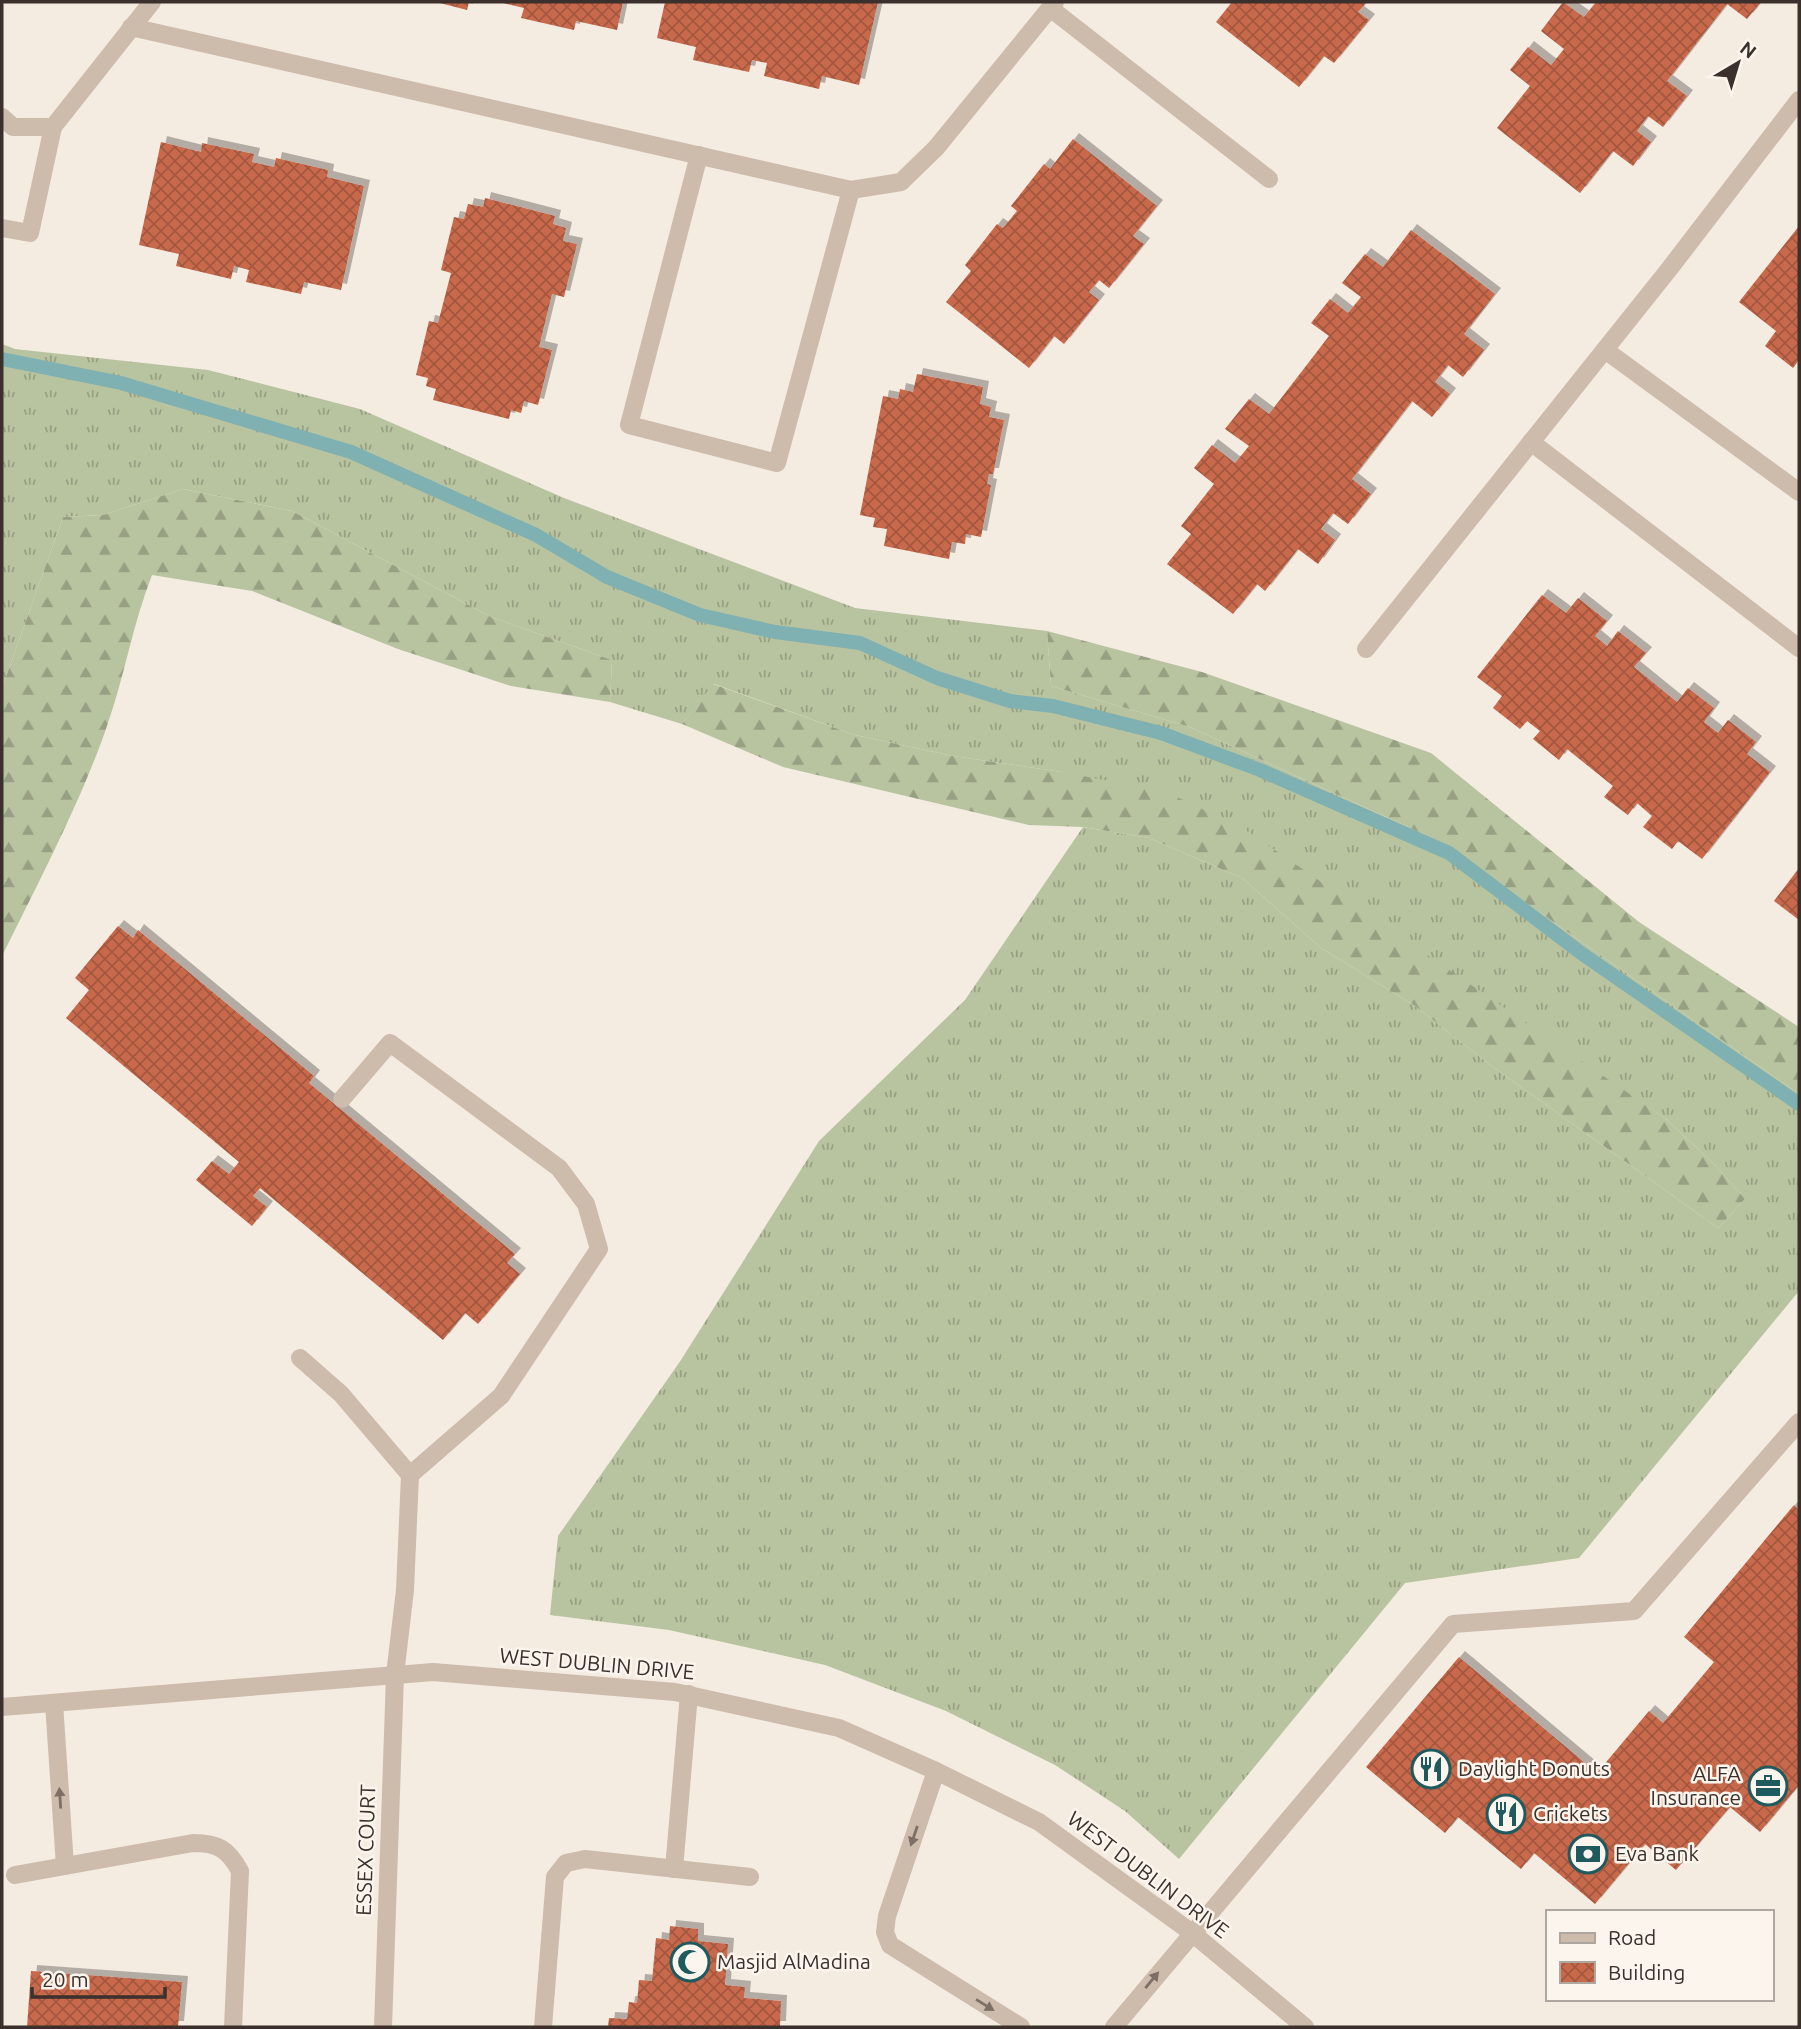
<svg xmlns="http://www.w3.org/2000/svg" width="1801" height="2029" viewBox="0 0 1801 2029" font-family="Ubuntu,sans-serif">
	<defs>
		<pattern id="grass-tufts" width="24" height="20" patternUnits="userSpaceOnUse" patternTransform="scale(1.75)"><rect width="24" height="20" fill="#b8c4a0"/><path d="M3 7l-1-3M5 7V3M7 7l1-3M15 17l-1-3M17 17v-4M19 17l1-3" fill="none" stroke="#97a083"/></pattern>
		<pattern id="forest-firs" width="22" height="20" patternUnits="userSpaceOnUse" patternTransform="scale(1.75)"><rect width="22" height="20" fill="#b8c4a0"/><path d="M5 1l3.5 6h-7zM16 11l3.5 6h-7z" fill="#97a083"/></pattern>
		<pattern id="building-cross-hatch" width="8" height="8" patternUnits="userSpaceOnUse" patternTransform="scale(1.75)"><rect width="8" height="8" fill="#c8694b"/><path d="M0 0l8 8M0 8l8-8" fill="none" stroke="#a4573f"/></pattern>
		<filter id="shadow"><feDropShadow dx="6" dy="-6" stdDeviation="0" flood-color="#0004"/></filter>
	</defs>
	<rect width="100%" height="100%" fill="#f4ebe1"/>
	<path fill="url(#grass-tufts)" d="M2 344 15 349 208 370 360 409 564 498 855 608 1047 631 1051 686 1190 727 1436 840 1799 1094V1291L1579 1558 1405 1583 1179 1859 1125 1811 1055 1765 946 1711 825 1665 669 1630 550 1615 558 1536 681 1360 819 1141 965 1000 1083 827 1149 838 1242 878 1321 948 1415 1006 1489 1064 1718 1228 1745 1199 1713 1163 1666 1119 1552 1043 1062 772 953 756 855 735 714 684 682 724 610 702 612 660 491 617 292 511 183 489 103 515 63 517 2 688Z"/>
	<g fill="url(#forest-firs)">
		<path d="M183 489 292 511 491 617 612 660 610 702 511 686 398 649 252 591 152 575C133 623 125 674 108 723 82 800 38 883 2 956V688L63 517 103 515Z"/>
		<path d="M1047 631 1202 672 1431 753 1639 922 1799 1027V1094L1436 840 1190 727 1051 686Z"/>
		<path d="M713 684 855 735 953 756 1062 772 1167 792 1247 831 1666 1119 1713 1163 1745 1199 1718 1228 1489 1064 1415 1006 1321 948 1242 878 1149 838 1083 827 1029 825 783 767 682 724Z"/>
	</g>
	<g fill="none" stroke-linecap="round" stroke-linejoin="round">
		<path stroke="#7fb0b2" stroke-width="14" d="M2 359 121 383 351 452 536 535 607 577 700 615 775 632 860 643 937 678 1010 701 1053 706 1161 733 1260 770 1449 853 1581 953 1799 1104"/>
	</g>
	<g fill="url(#building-cross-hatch)" filter="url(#shadow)">
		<path d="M436 2H469L467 10Z"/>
		<path d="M499 2H623L617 30 576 21 574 30 521 18 524 8Z"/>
		<path d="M665 2H878L859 85 822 76 819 89 764 76 767 63 752 60 749 72 693 60 696 47 657 38Z"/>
		<path d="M1232 2H1367L1358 12 1369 20 1334 63 1324 56 1299 87 1216 22Z"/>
		<path d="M1563 2 1584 17 1596 2H1761L1747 19 1727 4 1667 81 1687 96 1663 127 1648 116 1637 131 1651 142 1633 166 1613 151 1580 193 1497 128 1530 86 1510 70 1528 47 1551 65 1564 49 1541 31Z"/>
		<path d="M1073 139 1157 206 1133 236 1144 244 1109 288 1099 280 1089 292 1099 300 1064 344 1054 336 1029 368 946 302 971 271 965 265 997 224 1003 228 1017 211 1011 206 1044 164 1050 169Z"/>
		<path d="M161 142 201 152 202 143 254 154 252 162 274 167 276 158 328 170 327 177 364 186 341 290 304 282 301 294 246 282 249 270 234 266 231 279 176 266 179 254 139 245Z"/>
		<path d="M485 198 555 216 553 224 566 228 563 241 577 244 564 297 552 294 539 347 552 350 538 405 524 401 521 413 511 410 509 419 433 400 436 389 426 386 428 378 416 375 429 321 438 323 451 273 441 270 454 217 464 219 468 204 483 207Z"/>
		<path d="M1799 226V360L1793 368 1765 346 1776 331 1739 302Z"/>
		<path d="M1411 230 1495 294 1464 334 1484 350 1463 377 1448 365 1435 382 1450 394 1432 417 1412 401 1352 479 1371 494 1348 524 1333 513 1321 529 1335 540 1318 564 1298 549 1265 591 1257 584 1233 614 1167 564 1191 534 1181 526 1214 484 1194 468 1212 445 1235 463 1249 446 1225 429 1249 399 1269 414 1329 336 1311 323 1330 299 1348 313 1361 297 1342 283 1365 254 1383 267Z"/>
		<path d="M917 374 983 387 980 404 991 407 989 417 1004 420 993 474H989L987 484 991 485 981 537 966 534 965 544 952 542 949 559 884 546 887 529 873 527 875 518 860 515 883 396 898 399 900 389 913 392Z"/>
		<path d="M1542 595 1566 613 1578 598 1607 621 1595 636 1607 646 1618 631 1646 653 1634 667 1677 702 1688 688 1714 708 1704 722 1718 733 1728 720 1756 742 1747 754 1770 772 1702 859 1678 841 1672 849 1643 827 1652 816 1637 803 1628 815 1604 797 1613 786 1567 749 1559 760 1533 739 1540 731 1527 721 1520 729 1493 708 1502 696 1477 677Z"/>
		<path d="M1799 868V920L1774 901Z"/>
		<path d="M118 926 133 938 138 930 314 1076 309 1083 515 1254 507 1263 520 1274 478 1324 465 1313 443 1340 260 1188 253 1196 267 1207 252 1226 196 1180 212 1161 229 1174 239 1162 66 1018 89 990 75 978Z"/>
		<path d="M1794 1505 1799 1510V1785L1760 1832 1730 1807 1676 1870 1645 1844 1595 1904 1534 1853 1521 1869 1458 1817 1445 1833 1366 1767 1459 1657 1597 1773 1649 1711 1663 1723 1714 1662 1684 1637Z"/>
		<path d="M670 1926 698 1929V1941L728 1944 725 1985 745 1987 744 1998 781 2001 780 2027H608L609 2018 627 2019 629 2002 637 2003 639 1980 652 1981 656 1938 669 1940Z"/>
		<path d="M31 1971 182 1982 178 2027H27Z"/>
	</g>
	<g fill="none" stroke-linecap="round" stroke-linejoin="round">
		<g stroke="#cdbbac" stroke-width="18">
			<path d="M1050 8 1269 179"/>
			<path d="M131 27 851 190 901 182 936 148 1055 2"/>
			<path d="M2 117 13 127H53L30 233 2 228"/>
			<path d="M53 127 152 2"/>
			<path d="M699 155 629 425 777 463 851 190"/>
			<path d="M1605 350 1799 492"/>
			<path d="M1531 442 1799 648"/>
			<path d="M1366 649 1670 268 1799 100"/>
			<path d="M342 1099 390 1043 559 1168 586 1204 599 1249 501 1396 410 1475"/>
			<path d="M300 1358 341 1394 410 1475 405 1590 395 1675"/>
			<path d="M54 1703 65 1866"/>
			<path d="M936 1771 887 1916 885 1932 890 1945 1021 2027"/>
			<path d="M674 1869 689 1694"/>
			<path d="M15 1875 193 1843C218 1843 228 1849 240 1871L233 2027"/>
			<path d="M543 2027 555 1877 566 1863 585 1859 750 1877"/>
			<path d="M1114 2027 1453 1624 1634 1611 1799 1422"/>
		</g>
		<path stroke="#cdbbac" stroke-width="18" d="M383 2027 395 1675"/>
		<path stroke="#cdbbac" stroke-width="18" d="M2 1707 433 1672 675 1692 839 1728 936 1771 1039 1822 1191 1932 1305 2027"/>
	</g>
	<defs><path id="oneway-solid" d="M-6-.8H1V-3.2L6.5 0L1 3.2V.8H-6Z" transform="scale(1.75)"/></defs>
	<g fill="#7d6f65">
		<use href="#oneway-solid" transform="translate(60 1798) rotate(-94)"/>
		<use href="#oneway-solid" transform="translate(914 1836) rotate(109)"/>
		<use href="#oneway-solid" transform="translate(1152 1980) rotate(-51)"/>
		<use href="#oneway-solid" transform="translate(985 2005) rotate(32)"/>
	</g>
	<defs>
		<symbol id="restaurant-ring" viewBox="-11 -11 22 22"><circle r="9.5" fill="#fbf5ee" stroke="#1f5a5e" stroke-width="1.5"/><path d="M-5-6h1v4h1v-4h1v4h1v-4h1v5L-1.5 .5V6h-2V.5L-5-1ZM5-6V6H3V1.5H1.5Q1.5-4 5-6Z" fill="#1f5a5e"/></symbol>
		<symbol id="office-ring" viewBox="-11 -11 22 22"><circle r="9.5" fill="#fbf5ee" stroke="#1f5a5e" stroke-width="1.5"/><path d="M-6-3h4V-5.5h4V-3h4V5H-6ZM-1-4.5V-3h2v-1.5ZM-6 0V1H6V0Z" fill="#1f5a5e"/></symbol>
		<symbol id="bank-ring" viewBox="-11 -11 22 22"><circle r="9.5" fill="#fbf5ee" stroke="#1f5a5e" stroke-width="1.5"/><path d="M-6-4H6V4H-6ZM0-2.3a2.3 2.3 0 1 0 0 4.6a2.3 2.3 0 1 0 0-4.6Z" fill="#1f5a5e"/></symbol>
		<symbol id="mosque-ring" viewBox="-11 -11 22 22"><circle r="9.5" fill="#fbf5ee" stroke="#1f5a5e" stroke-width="1.5"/><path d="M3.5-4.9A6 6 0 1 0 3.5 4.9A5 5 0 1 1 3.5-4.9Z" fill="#1f5a5e"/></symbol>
	</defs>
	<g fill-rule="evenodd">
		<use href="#restaurant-ring" x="1409" y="1747" width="44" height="44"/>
		<use href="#office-ring" x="1746" y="1764" width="44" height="44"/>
		<use href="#restaurant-ring" x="1484" y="1792" width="44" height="44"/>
		<use href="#bank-ring" x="1566" y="1832" width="44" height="44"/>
		<use href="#mosque-ring" x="668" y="1940" width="44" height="44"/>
	</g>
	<g text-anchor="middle" stroke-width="5" stroke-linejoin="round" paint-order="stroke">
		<g font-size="21" fill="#3b302b" stroke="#fbf5ee">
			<text transform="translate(597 1664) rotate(5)" y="7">WEST DUBLIN DRIVE</text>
			<text transform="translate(366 1850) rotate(-88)" y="7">ESSEX COURT</text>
			<text transform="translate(1148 1875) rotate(37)" y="7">WEST DUBLIN DRIVE</text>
		</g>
		<g font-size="21" fill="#3b302b" stroke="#fbf5ee" text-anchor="start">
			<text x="1458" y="1776">Daylight Donuts</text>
			<text x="1741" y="1781" text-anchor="end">ALFA<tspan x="1741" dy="24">Insurance</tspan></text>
			<text x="1533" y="1821">Crickets</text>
			<text x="1615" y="1861">Eva Bank</text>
			<text x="717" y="1969">Masjid AlMadina</text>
		</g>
	</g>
	<rect width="1801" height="2029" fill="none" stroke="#3b302b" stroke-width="7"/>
	<rect x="1546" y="1910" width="228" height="91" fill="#fbf5ee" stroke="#aea6a0" stroke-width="2"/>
	<rect x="1560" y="1933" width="35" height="10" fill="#cdbbac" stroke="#aea6a0" stroke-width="2"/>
	<text x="1608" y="1945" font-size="21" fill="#3b302b">Road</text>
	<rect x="1560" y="1962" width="35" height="21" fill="url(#building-cross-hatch)" stroke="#aea6a0" stroke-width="2"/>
	<text x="1608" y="1980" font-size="21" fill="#3b302b">Building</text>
	<g transform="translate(1738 63) rotate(38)" stroke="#fbf5ee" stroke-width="5" paint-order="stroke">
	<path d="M0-5L12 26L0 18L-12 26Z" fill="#3b302b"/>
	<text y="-10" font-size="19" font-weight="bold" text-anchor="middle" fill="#3b302b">N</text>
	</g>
	<path d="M32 1987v10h133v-10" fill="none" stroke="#3b302b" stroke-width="3.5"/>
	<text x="42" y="1987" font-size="21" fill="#3b302b" stroke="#fbf5ee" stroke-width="5" paint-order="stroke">20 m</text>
</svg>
